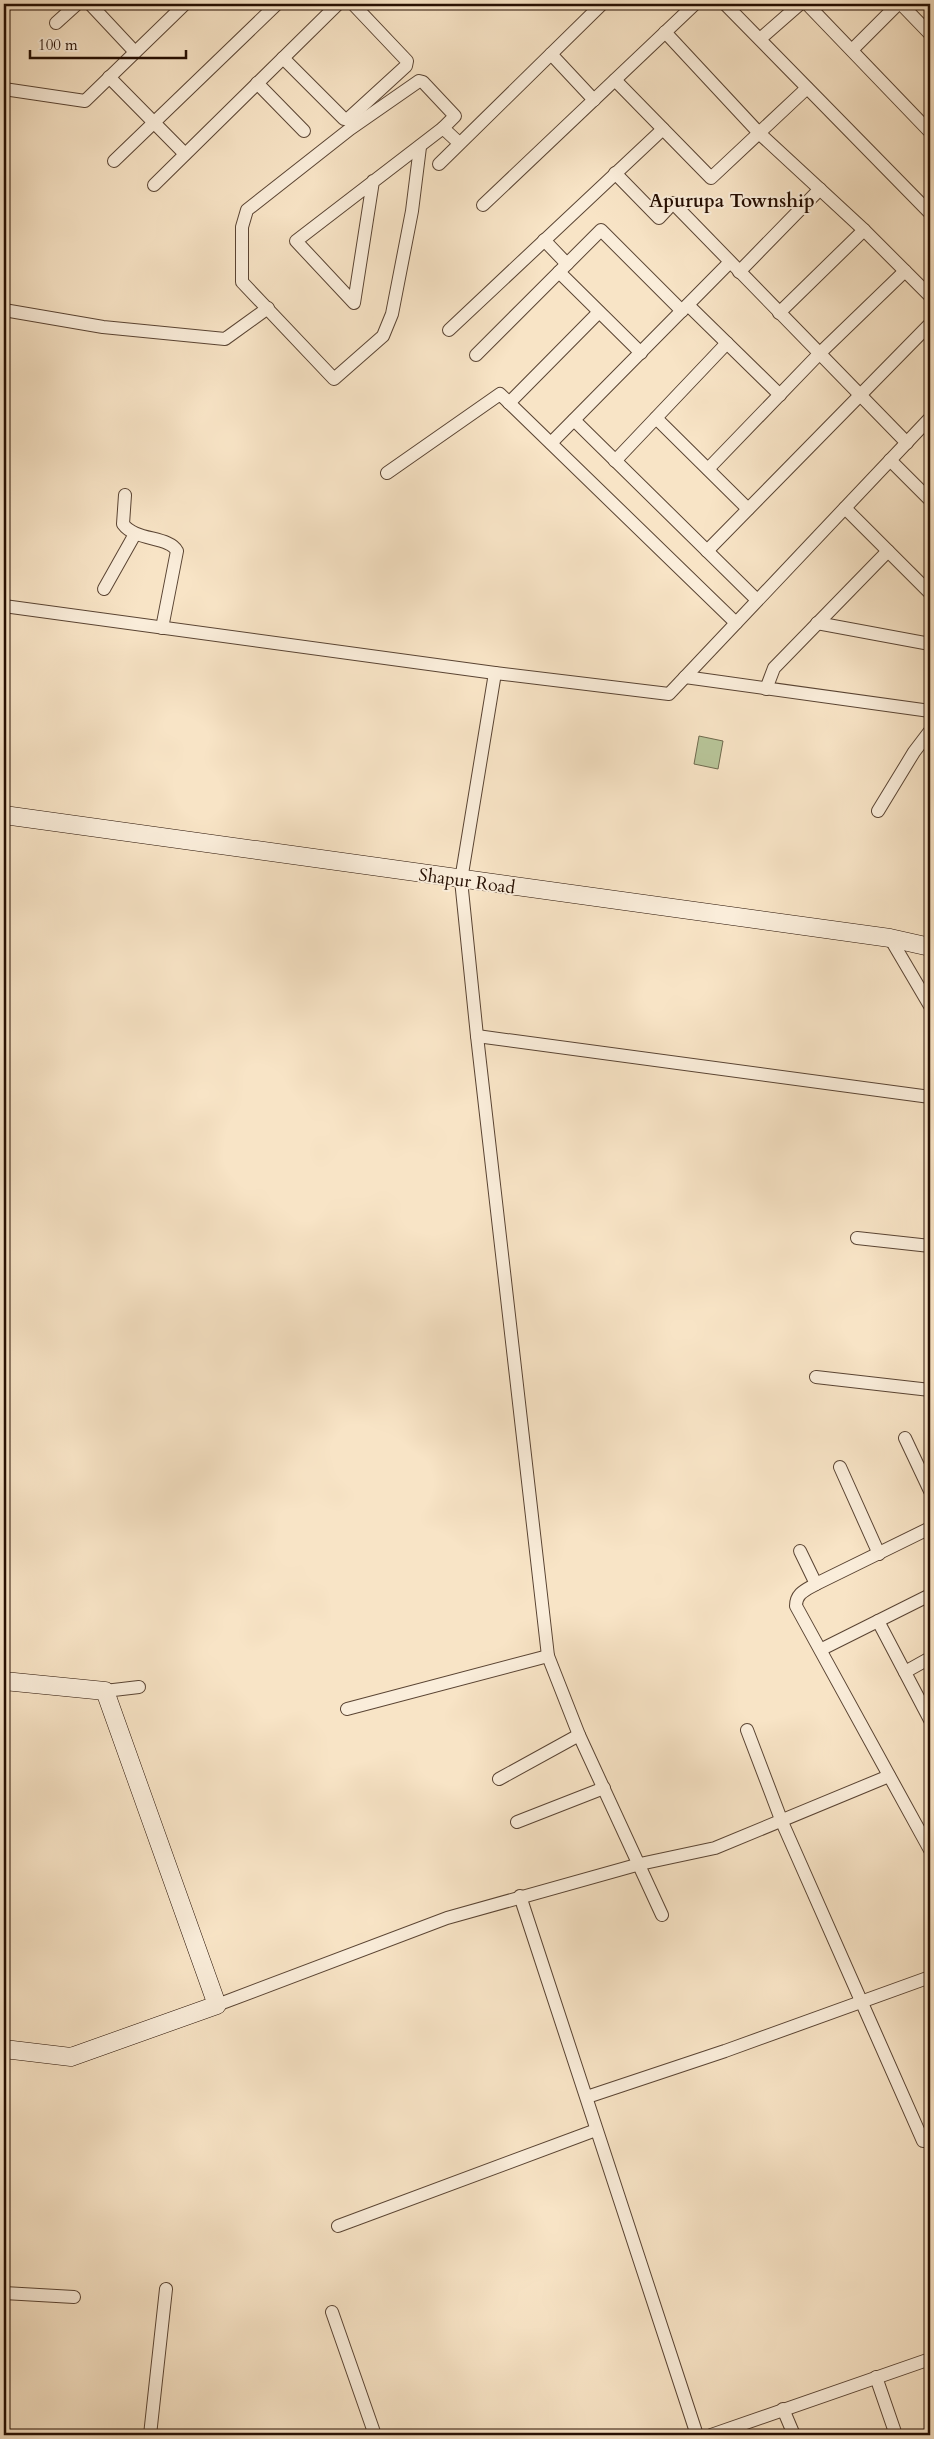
<svg xmlns="http://www.w3.org/2000/svg" width="934" height="2439" viewBox="0 0 934 2439" font-family="Cardo,serif">
	<rect width="100%" height="100%" fill="#f8e4c6"/>
	<filter id="stains"><feTurbulence type="fractalNoise" baseFrequency=".004" numOctaves="4"/><feColorMatrix values="0 0 0 0 .2 0 0 0 0 .09 0 0 0 0 .02 0 0 0 .5 -.17"/></filter>
	<radialGradient id="worn" r=".72"><stop offset=".6" stop-color="#630" stop-opacity="0"/><stop offset="1" stop-color="#630" stop-opacity=".3"/></radialGradient>
	<path fill="#b8c599" stroke="#6f6a4e" d="M699 736 723 741 718 769 694 764Z"/>
	<g fill="none" stroke-linecap="round" stroke-linejoin="round">
		<defs>
			<g id="street">
				<path d="M90 4 135 52"/>
				<path d="M725 4 930 213"/>
				<path d="M807 4 930 132"/>
				<path d="M901 4 930 34"/>
				<path d="M4 7V4"/>
				<path d="M56 23 77 4"/>
				<path d="M665 32 759 133 864 230 930 296"/>
				<path d="M760 39 800 4"/>
				<path d="M852 50 898 4"/>
				<path d="M551 54 594 100"/>
				<path d="M283 58 344 119H348L406 66 407 61 353 4"/>
				<path d="M109 77 185 154"/>
				<path d="M615 80 711 178 807 88"/>
				<path d="M257 83 304 131"/>
				<path d="M4 89 85 101 185 4"/>
				<path d="M420 147 412 211 392 314 383 336 334 379 242 282V227L247 210 350 129 419 81 423 82 455 116 443 128"/>
				<path d="M114 161 277 4"/>
				<path d="M439 164 602 4"/>
				<path d="M615 173 659 218 673 203 907 443"/>
				<path d="M373 181 354 303 296 241 443 128 458 142"/>
				<path d="M154 185 338 4"/>
				<path d="M483 205 695 4"/>
				<path d="M544 240 567 264"/>
				<path d="M559 272 641 353"/>
				<path d="M739 272 820 189"/>
				<path d="M688 305 780 395"/>
				<path d="M4 310 103 327 225 339 268 308"/>
				<path d="M779 313 864 230"/>
				<path d="M449 330 663 129"/>
				<path d="M476 355 601 230 682 311"/>
				<path d="M509 403 599 312"/>
				<path d="M656 418 748 509"/>
				<path d="M574 420 757 600"/>
				<path d="M551 443 730 262"/>
				<path d="M890 460 930 500"/>
				<path d="M615 461 727 343"/>
				<path d="M708 469 819 354 905 271"/>
				<path d="M387 473 500 394 736 623"/>
				<path d="M125 495 123 524C135 541 169 536 177 551L162 628"/>
				<path d="M845 508 930 593"/>
				<path d="M707 551 930 324"/>
				<path d="M104 589 135 534"/>
				<path d="M4 606 495 673 669 694 930 418"/>
				<path d="M817 623 930 644"/>
				<path d="M495 673 461 880 477 1036 548 1656 579 1735 662 1915"/>
				<path d="M685 677 930 711"/>
				<path d="M766 689 774 668 888 551"/>
				<path d="M878 811 914 752 930 731"/>
				<path d="M890 938 930 1006"/>
				<path d="M477 1036 930 1097"/>
				<path d="M857 1238 930 1246"/>
				<path d="M816 1377 930 1390"/>
				<path d="M905 1438 930 1491"/>
				<path d="M840 1467 879 1554"/>
				<path d="M930 1528 816 1584C806 1590 796 1593 796 1606L930 1850"/>
				<path d="M800 1551 816 1584"/>
				<path d="M878 1621 930 1720"/>
				<path d="M822 1649 930 1595"/>
				<path d="M905 1672 930 1658"/>
				<path d="M105 1691 139 1687"/>
				<path d="M347 1709 548 1656"/>
				<path d="M747 1730 782 1822 923 2141"/>
				<path d="M499 1779 579 1735"/>
				<path d="M517 1822 604 1788"/>
				<path d="M520 1896 697 2435"/>
				<path d="M217 2005 447 1918 640 1864 715 1848 889 1776"/>
				<path d="M587 2097 725 2051 930 1977"/>
				<path d="M338 2226 596 2130"/>
				<path d="M4 2293 74 2297"/>
				<path d="M332 2312 375 2435"/>
				<path d="M876 2377 896 2435"/>
				<path d="M783 2409 794 2435"/>
				<path d="M150 2435 166 2289"/>
				<path d="M711 2435 930 2359"/>
			</g>
			<g id="secondary">
				<path d="M4 815 890 938 930 947"/>
				<path d="M4 1681 105 1691 217 2005 71 2057 4 2049"/>
			</g>
		</defs>
		<use href="#street" stroke="#5a4433" stroke-width="14"/>
		<use href="#secondary" stroke="#260f02" stroke-width="19"/>
		<use href="#street" stroke="#faedda" stroke-width="12"/>
		<use href="#secondary" stroke="#faedda" stroke-width="18"/>
	</g>
	<g text-anchor="middle" stroke-width="4" stroke-linejoin="round" paint-order="stroke">
		<g font-size="18" fill="#260f02" stroke="#faedda">
			<text transform="translate(467 881) rotate(8)" y="6">Shapur Road</text>
		</g>
		<g font-size="19" font-weight="bold" fill="#260f02" stroke="#faedda">
			<text x="732" y="207">Apurupa Township</text>
		</g>
	</g>
	<rect width="934" height="2439" fill="none" stroke="#f8e4c6" stroke-width="20"/>
	<rect x="5" y="5" width="924" height="2429" fill="none" stroke="#260f02" stroke-width="2.5"/>
	<rect x="10" y="10" width="914" height="2419" fill="none" stroke="#260f02"/>
	<path d="M30 50v8h156v-8" fill="none" stroke="#260f02" stroke-width="2.5"/>
	<text x="38" y="50" font-size="15" fill="#260f02" stroke="#faedda" stroke-width="4" paint-order="stroke">100 m</text>
	<rect width="100%" height="100%" filter="url(#stains)"/>
	<rect width="100%" height="100%" fill="url(#worn)"/>
</svg>
